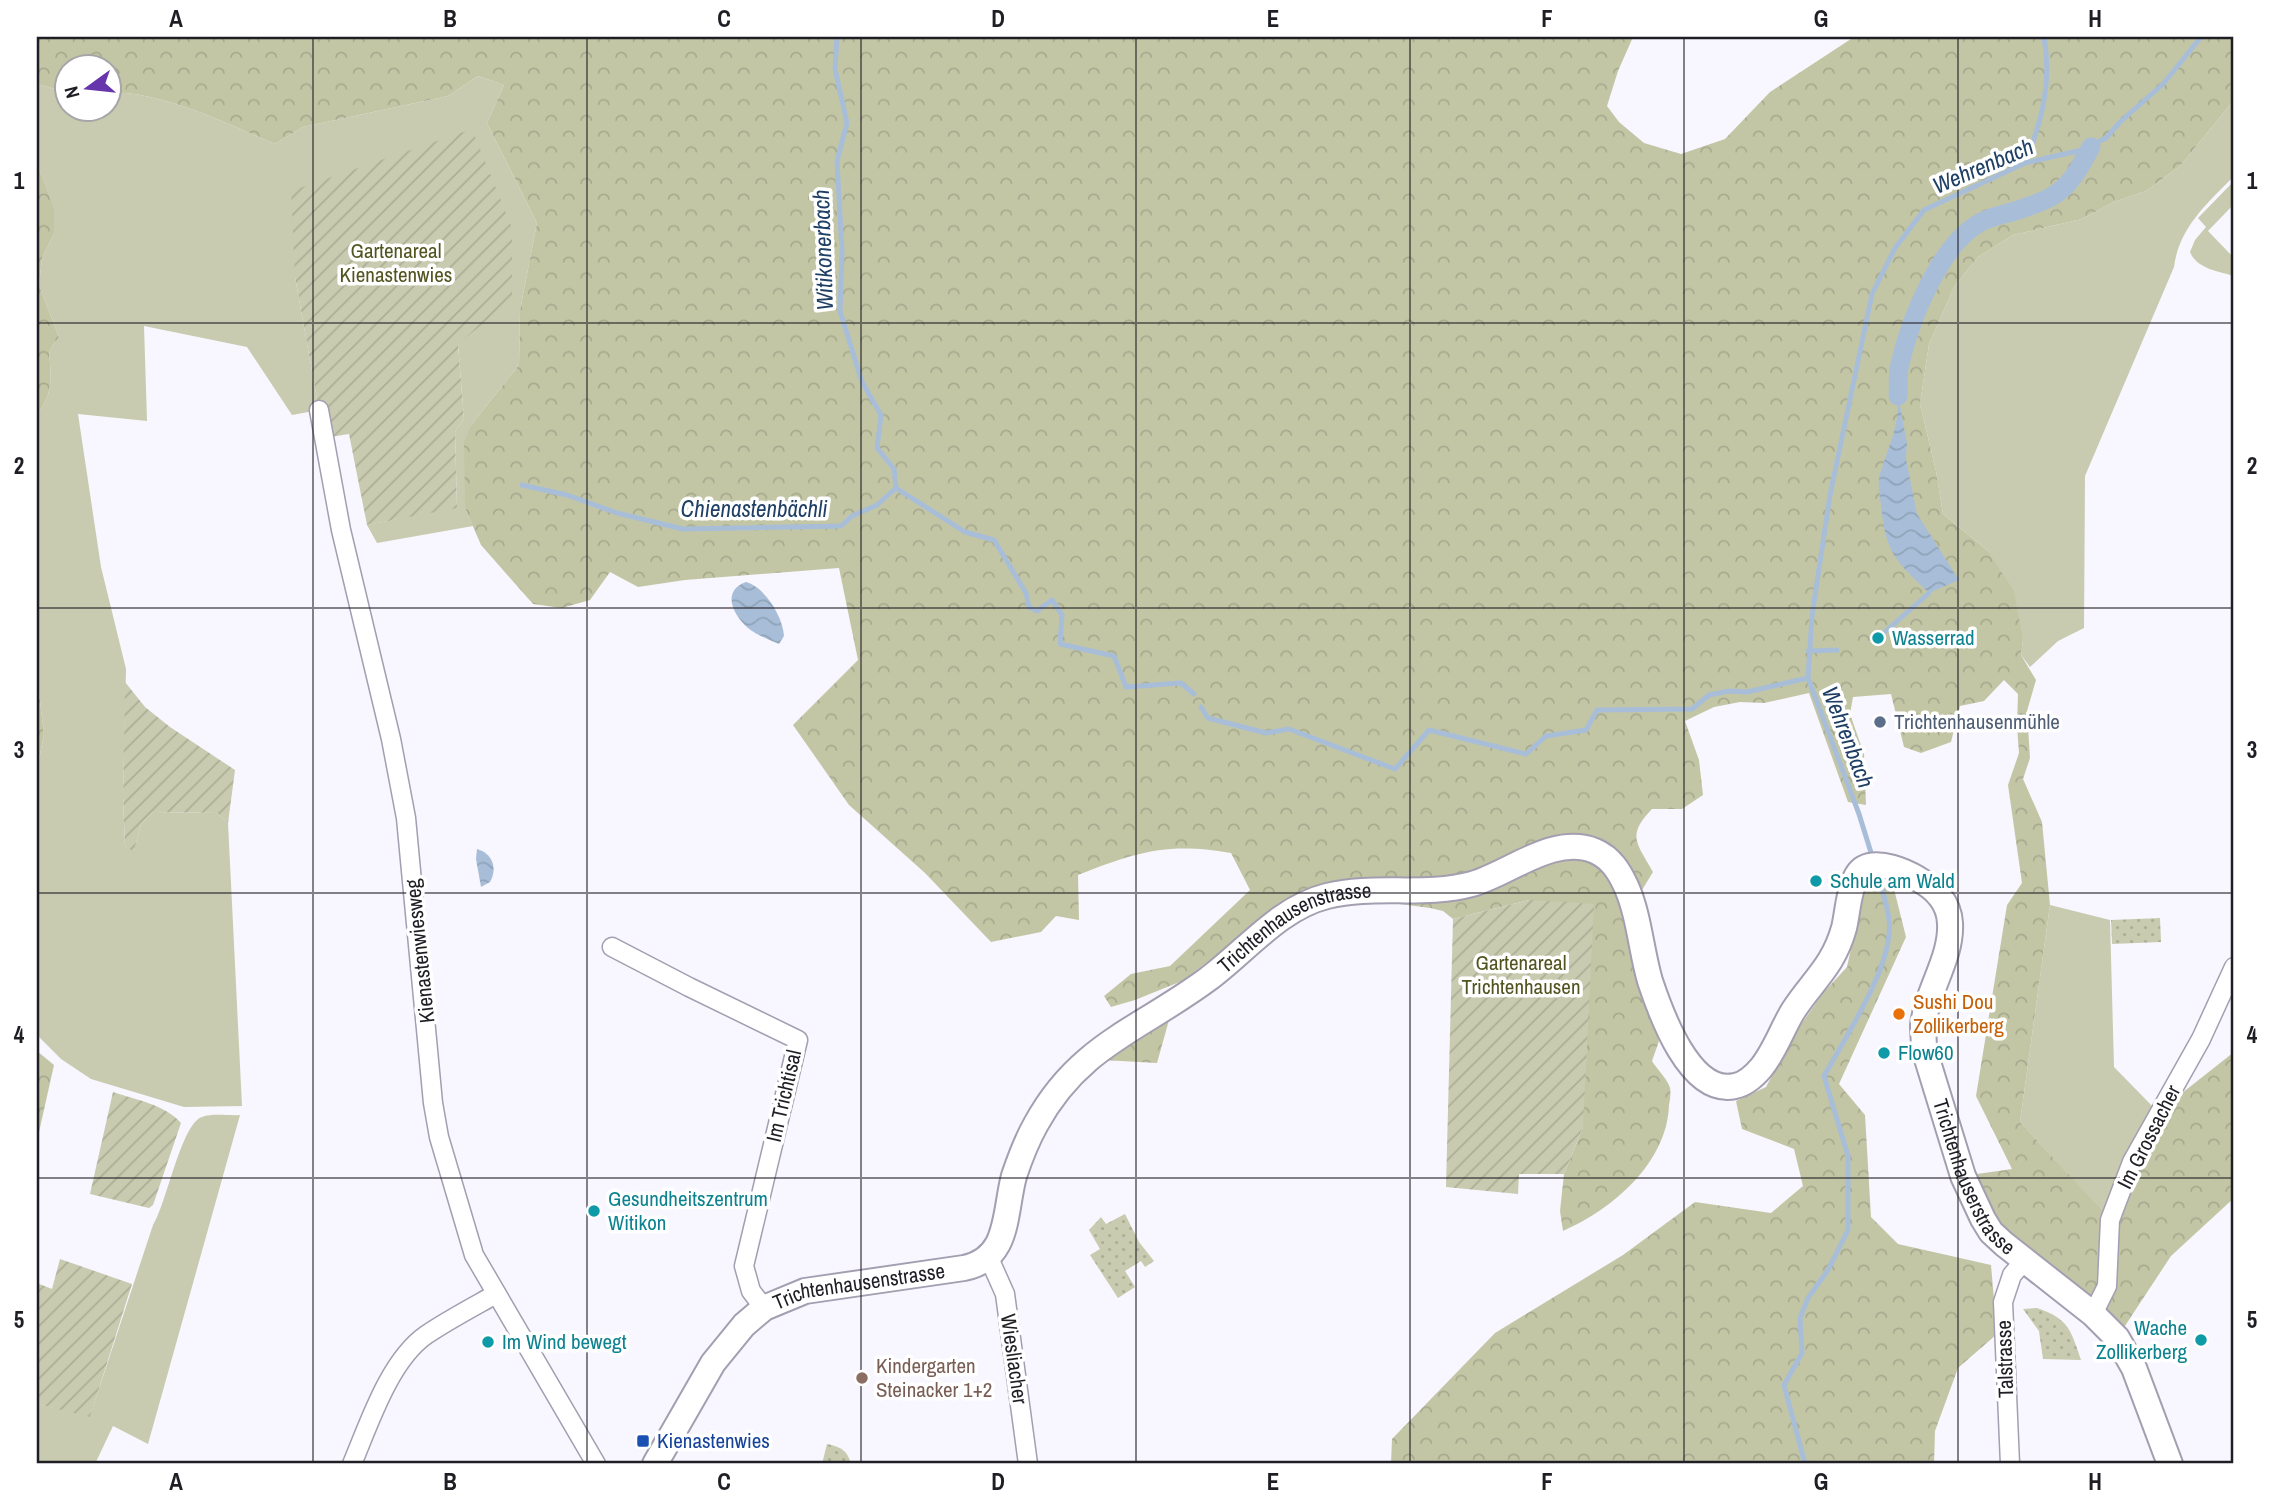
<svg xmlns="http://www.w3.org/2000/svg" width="2271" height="1501" viewBox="0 0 2271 1501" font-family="'Archivo Narrow',sans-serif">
	<defs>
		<pattern id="forest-crowns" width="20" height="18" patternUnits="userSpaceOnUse" patternTransform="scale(1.75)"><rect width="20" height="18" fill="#c3c6a5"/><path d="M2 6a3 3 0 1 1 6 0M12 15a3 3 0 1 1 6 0" fill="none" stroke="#a7aa8e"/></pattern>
		<pattern id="park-dots" width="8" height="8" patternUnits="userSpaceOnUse" patternTransform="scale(1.75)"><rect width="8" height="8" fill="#c8cbaf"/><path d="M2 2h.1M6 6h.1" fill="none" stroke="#acae96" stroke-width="1.8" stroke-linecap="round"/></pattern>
		<pattern id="garden-furrows" width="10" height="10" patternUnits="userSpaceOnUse" patternTransform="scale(1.75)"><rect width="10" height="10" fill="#c8cbaf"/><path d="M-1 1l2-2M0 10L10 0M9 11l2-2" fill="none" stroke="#acae96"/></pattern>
		<pattern id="water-waves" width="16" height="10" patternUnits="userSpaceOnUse" patternTransform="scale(1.75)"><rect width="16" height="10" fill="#a8bed8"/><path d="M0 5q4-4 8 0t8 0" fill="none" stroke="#90a3b9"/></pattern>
	</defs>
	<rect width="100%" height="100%" fill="#f8f6fe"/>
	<g fill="#c8cbaf">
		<path d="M478 76 504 85 487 123 537 223 520 310 519 365 471 425 465 508 473 526 377 543 367 525 457 507 455 432 464 419 458 344 295 277 319 410 292 415 247 347 144 326 147 421 78 414 101 567 126 669 123 796 125 847 134 850 141 824 153 812 217 813 228 823 242 1106 184 1107 91 1079 61 1059 37 1035V770L44 734 37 677V414C54 395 51 375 49 351L59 337 39 285 42 258 54 234V209L37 163V84L66 92V108H108L109 92C166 93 223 122 275 144L303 127 448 96Z"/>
		<path d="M2234 100V176C2208 203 2179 227 2174 267L2085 476 2084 628 2058 641 2030 667 2021 655 2023 640 1987 550 1943 514 1936 471 1920 404 1929 344 1954 287 1978 257 2013 235 2082 219 2114 202 2146 191 2180 166Z"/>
		<path d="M2234 181V204L2208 231 2234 258V276C2218 271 2197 269 2190 252L2195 240 2206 227 2198 218Z"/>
		<path d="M2050 905 2110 920 2114 1067 2158 1112 2110 1220 2020 1122Z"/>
		<path d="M240 1115 148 1444 113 1426 95 1464H37V1404L90 1416 153 1225C167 1203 181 1124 202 1117 213 1113 229 1116 240 1115Z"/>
	</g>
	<g fill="url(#forest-crowns)">
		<path d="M37 37H1633L1618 71 1607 106 1619 122 1644 143 1681 154 1725 139 1770 92 1854 37H2234V100L2180 166 2146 191 2114 202 2082 219 2013 235 1978 257 1954 287 1929 344 1920 404 1936 471 1943 514 1987 550 2014 591 2023 640 2021 655 2036 680 2027 711 2030 758 2023 779 2042 822 2050 905 2020 1122 2110 1219 2158 1112 2234 1052V1198L2171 1256 2117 1338 2004 1244 1963 1176 2012 1169 1976 1096 2007 905 2022 883 2008 785 2019 753 2017 726 2018 694 2004 680 1984 701 1960 706 1951 742 1921 753 1904 747 1891 694 1853 697 1850 714 1864 754 1866 805 1848 802 1809 693 1764 703 1740 702 1714 707 1685 721 1699 760 1703 795 1682 809H1652C1626 836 1637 843 1653 872L1623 921 1646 1003 1659 1041 1652 1061C1657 1069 1668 1080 1670 1088 1671 1093 1670 1100 1669 1105 1667 1163 1613 1209 1563 1231L1560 1211 1564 1174 1583 1127 1529 900 1453 919 1443 911 1430 908 1301 891 1182 981 1135 1000 1111 1007 1104 996 1131 974 1170 966 1250 890 1231 853C1167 842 1137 852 1078 875L1079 920 1056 916 1041 932 991 942 925 873 849 805 793 725 858 660 839 568 685 580 638 587 610 572 590 600 562 608 533 604 481 545 465 508 464 442 471 425 519 365 520 310 537 223 487 123 504 85 478 76 448 96 303 127 275 144C223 122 166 93 109 92L108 66H66V92L37 84Z"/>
		<path d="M37 163 54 208V234L42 258 39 285 59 337 49 351C51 375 54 395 37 414Z"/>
		<path d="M37 677 44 734 37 770Z"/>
		<path d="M1866 880 1893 885 1906 937 1839 1084 1865 1115 1871 1217 1898 1244 1991 1265 1997 1334 1958 1368 1935 1431 1934 1464H1391L1392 1439 1495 1333 1623 1255 1695 1202 1771 1213 1803 1186 1794 1149 1742 1129 1736 1101 1766 1087 1794 1034 1824 992 1847 967Z"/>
		<path d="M1169 1020 1157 1063 1103 1060Z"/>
		<path d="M37 1051 54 1065 37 1141Z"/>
	</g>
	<g fill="url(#park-dots)">
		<path d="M2160 918 2161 942 2112 944 2111 920Z"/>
		<path d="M1125 1214 1139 1242 1154 1261 1145 1267 1141 1261 1125 1271 1135 1287 1118 1298 1090 1255 1100 1249 1089 1230 1101 1217 1106 1224Z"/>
		<path d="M2037 1308C2068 1318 2071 1330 2081 1360L2043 1359 2039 1331 2023 1309Z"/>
		<path d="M827 1444C841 1447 847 1450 851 1464H822Z"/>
	</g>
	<g fill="url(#garden-furrows)">
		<path d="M472 129 512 228V300L458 344 464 419 455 432 457 508 367 525 349 434 324 438 295 277 291 191Z"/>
		<path d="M125 682 145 707 170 727 235 770 228 823 217 813 153 812 141 824 134 851 125 847 123 796Z"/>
		<path d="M1529 900 1594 904 1583 1127 1564 1174H1519L1518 1194 1446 1187 1453 919Z"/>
		<path d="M113 1092C136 1100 164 1104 181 1123L153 1205 149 1208 90 1194Z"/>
		<path d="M60 1259 132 1284 90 1417 37 1404V1283L52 1289Z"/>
	</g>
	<g fill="url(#water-waves)">
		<path d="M1898 396 1907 443 1906 459 1917 514 1959 580 1929 593C1895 560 1886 554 1881 506 1880 495 1877 485 1880 474 1889 445 1899 427 1898 396Z"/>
		<path d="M746 582C765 587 783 617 784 636L779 644C769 640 757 635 748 628 733 615 721 591 746 582Z"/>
		<path d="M477 849C492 853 498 868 490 882L481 887 476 859Z"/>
	</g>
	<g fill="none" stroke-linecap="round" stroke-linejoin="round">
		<g stroke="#a8bed8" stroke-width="5">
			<path d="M837 37 835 69 847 123 837 161 842 251 840 311 862 382 881 415 877 448 894 469 896 488 965 532 994 540 1026 593 1029 607 1037 611 1052 600 1062 615 1060 644 1114 656 1126 687 1181 683 1194 694"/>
			<path d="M2025 163C2042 121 2052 82 2044 37"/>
			<path d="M522 485 567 495 617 513 683 529 841 526 852 516 877 505 896 488"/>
			<path d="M1878 638 1929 593"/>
			<path d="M1808 651 1837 650"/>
			<path d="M1201 707 1208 718 1266 733 1289 729 1395 769 1429 730 1526 754 1546 736 1586 730 1597 710 1692 709 1709 695 1729 691 1747 692 1808 678"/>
			<path d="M1873 859 1859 814 1808 678 1812 616 1830 495 1872 294 1895 248 1924 210 2025 163 2082 150 2106 138 2120 122 2163 84 2201 37"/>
			<path d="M1805 1464 1784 1385 1802 1353 1800 1318 1808 1298 1828 1270 1848 1230V1156L1824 1076C1846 1036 1895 963 1889 919 1887 903 1881 887 1877 872"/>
		</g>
		<path stroke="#a8bed8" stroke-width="19" d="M1898 396C1899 385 1897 374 1900 364 1910 320 1940 244 1981 222 1990 217 2001 215 2012 212 2059 197 2067 192 2091 147"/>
		<defs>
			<g id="street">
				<path d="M319 410 341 530 391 739 406 818 433 1103 439 1137 474 1255 596 1464"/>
				<path d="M612 947 689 987 798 1040 744 1266 751 1291 764 1308"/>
				<path d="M989 1258 1005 1294 1028 1464"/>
				<path d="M2093 1314 2107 1286 2110 1220 2132 1162 2201 1039 2234 967"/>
				<path d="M352 1464C369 1424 389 1361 426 1335 448 1320 473 1307 496 1294"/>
				<path d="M2010 1464 2003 1302 2012 1275 2025 1260"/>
			</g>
			<g id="secondary">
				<path id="s1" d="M655 1464 713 1363 744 1325 764 1308 805 1291 964 1268C1010 1259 1004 1213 1014 1176 1020 1158 1027 1140 1036 1124 1079 1045 1141 1029 1208 979 1246 951 1279 908 1327 896 1374 884 1425 897 1472 884 1510 873 1554 834 1595 851 1611 858 1619 871 1626 886 1639 915 1641 950 1650 981 1661 1014 1690 1096 1735 1086 1746 1084 1755 1075 1761 1068 1775 1051 1782 1029 1793 1011 1813 980 1833 967 1844 928 1848 913 1849 876 1864 868 1879 860 1905 871 1918 879 1935 888 1949 903 1950 923 1952 958 1927 990 1923 1025 1923 1032 1924 1041 1924 1049L1963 1176 1983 1219 1991 1232 2004 1244 2093 1314 2117 1338 2134 1368 2170 1464"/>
			</g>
		</defs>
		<use href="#street" stroke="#a49eb1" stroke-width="21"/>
		<use href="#secondary" stroke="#a49eb1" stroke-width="28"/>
		<use href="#street" stroke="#fff" stroke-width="18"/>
		<use href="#secondary" stroke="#fff" stroke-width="24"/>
	</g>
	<path fill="none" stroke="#201e25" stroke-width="2" stroke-opacity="0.55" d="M313 37V1464M587 37V1464M861 37V1464M1136 37V1464M1410 37V1464M1684 37V1464M1958 37V1464M37 323H2234M37 608H2234M37 893H2234M37 1178H2234"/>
	<g fill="#0f9aa8" stroke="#fff" stroke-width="2.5">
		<circle cx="1878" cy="638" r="7"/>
		<circle cx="1816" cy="881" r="7"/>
		<circle cx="1884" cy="1053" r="7"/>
		<circle cx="594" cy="1211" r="7"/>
		<circle cx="2201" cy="1340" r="7"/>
		<circle cx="488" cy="1342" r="7"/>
	</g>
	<circle fill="#5c6f8a" stroke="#fff" stroke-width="2.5" cx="1880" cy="722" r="7"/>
	<circle fill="#e8710a" stroke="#fff" stroke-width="2.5" cx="1899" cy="1014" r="7"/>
	<circle fill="#8d6e63" stroke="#fff" stroke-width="2.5" cx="862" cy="1378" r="7"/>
	<rect fill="#1a4fb4" stroke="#fff" stroke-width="2.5" x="636" y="1434" width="14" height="14" rx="3.5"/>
	<g text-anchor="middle" stroke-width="7" stroke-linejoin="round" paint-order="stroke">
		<g font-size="21" fill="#51541f" stroke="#fff">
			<text x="396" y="258">Gartenareal<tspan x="396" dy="24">Kienastenwies</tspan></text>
			<text x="1521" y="970">Gartenareal<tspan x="1521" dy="24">Trichtenhausen</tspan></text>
		</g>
		<g font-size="21" fill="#0d838f" stroke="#fff" text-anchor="start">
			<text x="1892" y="645">Wasserrad</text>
			<text x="1830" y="888">Schule am Wald</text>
			<text x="1898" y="1060">Flow60</text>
			<text x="608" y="1206">Gesundheitszentrum<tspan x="608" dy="24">Witikon</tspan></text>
			<text x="2187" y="1335" text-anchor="end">Wache<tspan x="2187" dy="24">Zollikerberg</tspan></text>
			<text x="502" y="1349">Im Wind bewegt</text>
		</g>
		<g font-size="21" fill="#4e5e75" stroke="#fff" text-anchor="start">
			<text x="1894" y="729">Trichtenhausenmühle</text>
		</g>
		<g font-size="21" fill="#201e25" stroke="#fff">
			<text dy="7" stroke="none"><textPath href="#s1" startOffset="898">Trichtenhausenstrasse</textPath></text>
			<text transform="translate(420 951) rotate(-96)" y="7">Kienastenwiesweg</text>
			<text transform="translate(784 1096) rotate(-77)" y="7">Im Trichtisal</text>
			<text transform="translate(2149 1137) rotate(-63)" y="7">Im Grossacher</text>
			<text dy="7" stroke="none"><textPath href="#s1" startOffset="2152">Trichtenhauserstrasse</textPath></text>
			<text dy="7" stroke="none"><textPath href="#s1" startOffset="290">Trichtenhausenstrasse</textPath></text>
			<text transform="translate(1014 1359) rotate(82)" y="7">Wiesliacher</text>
			<text transform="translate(2005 1359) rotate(-92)" y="7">Talstrasse</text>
		</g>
		<g font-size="21" fill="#c56008" stroke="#fff" text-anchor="start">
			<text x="1913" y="1009">Sushi Dou<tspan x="1913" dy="24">Zollikerberg</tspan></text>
		</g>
		<g font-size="21" fill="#785e54" stroke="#fff" text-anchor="start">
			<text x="876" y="1373">Kindergarten<tspan x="876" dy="24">Steinacker 1+2</tspan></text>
		</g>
		<g font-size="21" fill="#164399" stroke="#fff" text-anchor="start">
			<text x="657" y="1448">Kienastenwies</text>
		</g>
		<g font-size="23" font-style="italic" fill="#1f3f64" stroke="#fff">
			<text transform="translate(1983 166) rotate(-23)" y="8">Wehrenbach</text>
			<text transform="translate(823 250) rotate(-92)" y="8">Witikonerbach</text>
			<text x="754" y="517">Chienastenbächli</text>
			<text transform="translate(1848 737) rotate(69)" y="8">Wehrenbach</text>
		</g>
	</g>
	<rect width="2271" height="1501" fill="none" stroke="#ffffff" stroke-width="77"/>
	<g transform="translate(88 88) rotate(255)"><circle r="33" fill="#ffffff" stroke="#a6a5a8" stroke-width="2"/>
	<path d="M0-5L12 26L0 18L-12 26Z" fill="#6736ad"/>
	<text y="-10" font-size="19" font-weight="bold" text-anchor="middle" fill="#201e25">N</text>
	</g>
	<rect x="38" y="38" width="2194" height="1424" fill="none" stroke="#201e25" stroke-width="2.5"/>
	<g font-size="23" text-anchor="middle" font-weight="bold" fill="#201e25">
		<text x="176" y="27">A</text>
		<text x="450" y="27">B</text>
		<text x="724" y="27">C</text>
		<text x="998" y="27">D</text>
		<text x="1273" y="27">E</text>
		<text x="1547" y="27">F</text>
		<text x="1821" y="27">G</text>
		<text x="2095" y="27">H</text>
		<text x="19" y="189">1</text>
		<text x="2252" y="189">1</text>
		<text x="19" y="474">2</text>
		<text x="2252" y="474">2</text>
		<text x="19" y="758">3</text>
		<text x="2252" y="758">3</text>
		<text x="19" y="1043">4</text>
		<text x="2252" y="1043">4</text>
		<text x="19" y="1328">5</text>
		<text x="2252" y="1328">5</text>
		<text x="176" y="1490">A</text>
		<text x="450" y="1490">B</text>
		<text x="724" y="1490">C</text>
		<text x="998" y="1490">D</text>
		<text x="1273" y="1490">E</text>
		<text x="1547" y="1490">F</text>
		<text x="1821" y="1490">G</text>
		<text x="2095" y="1490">H</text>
	</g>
</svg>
